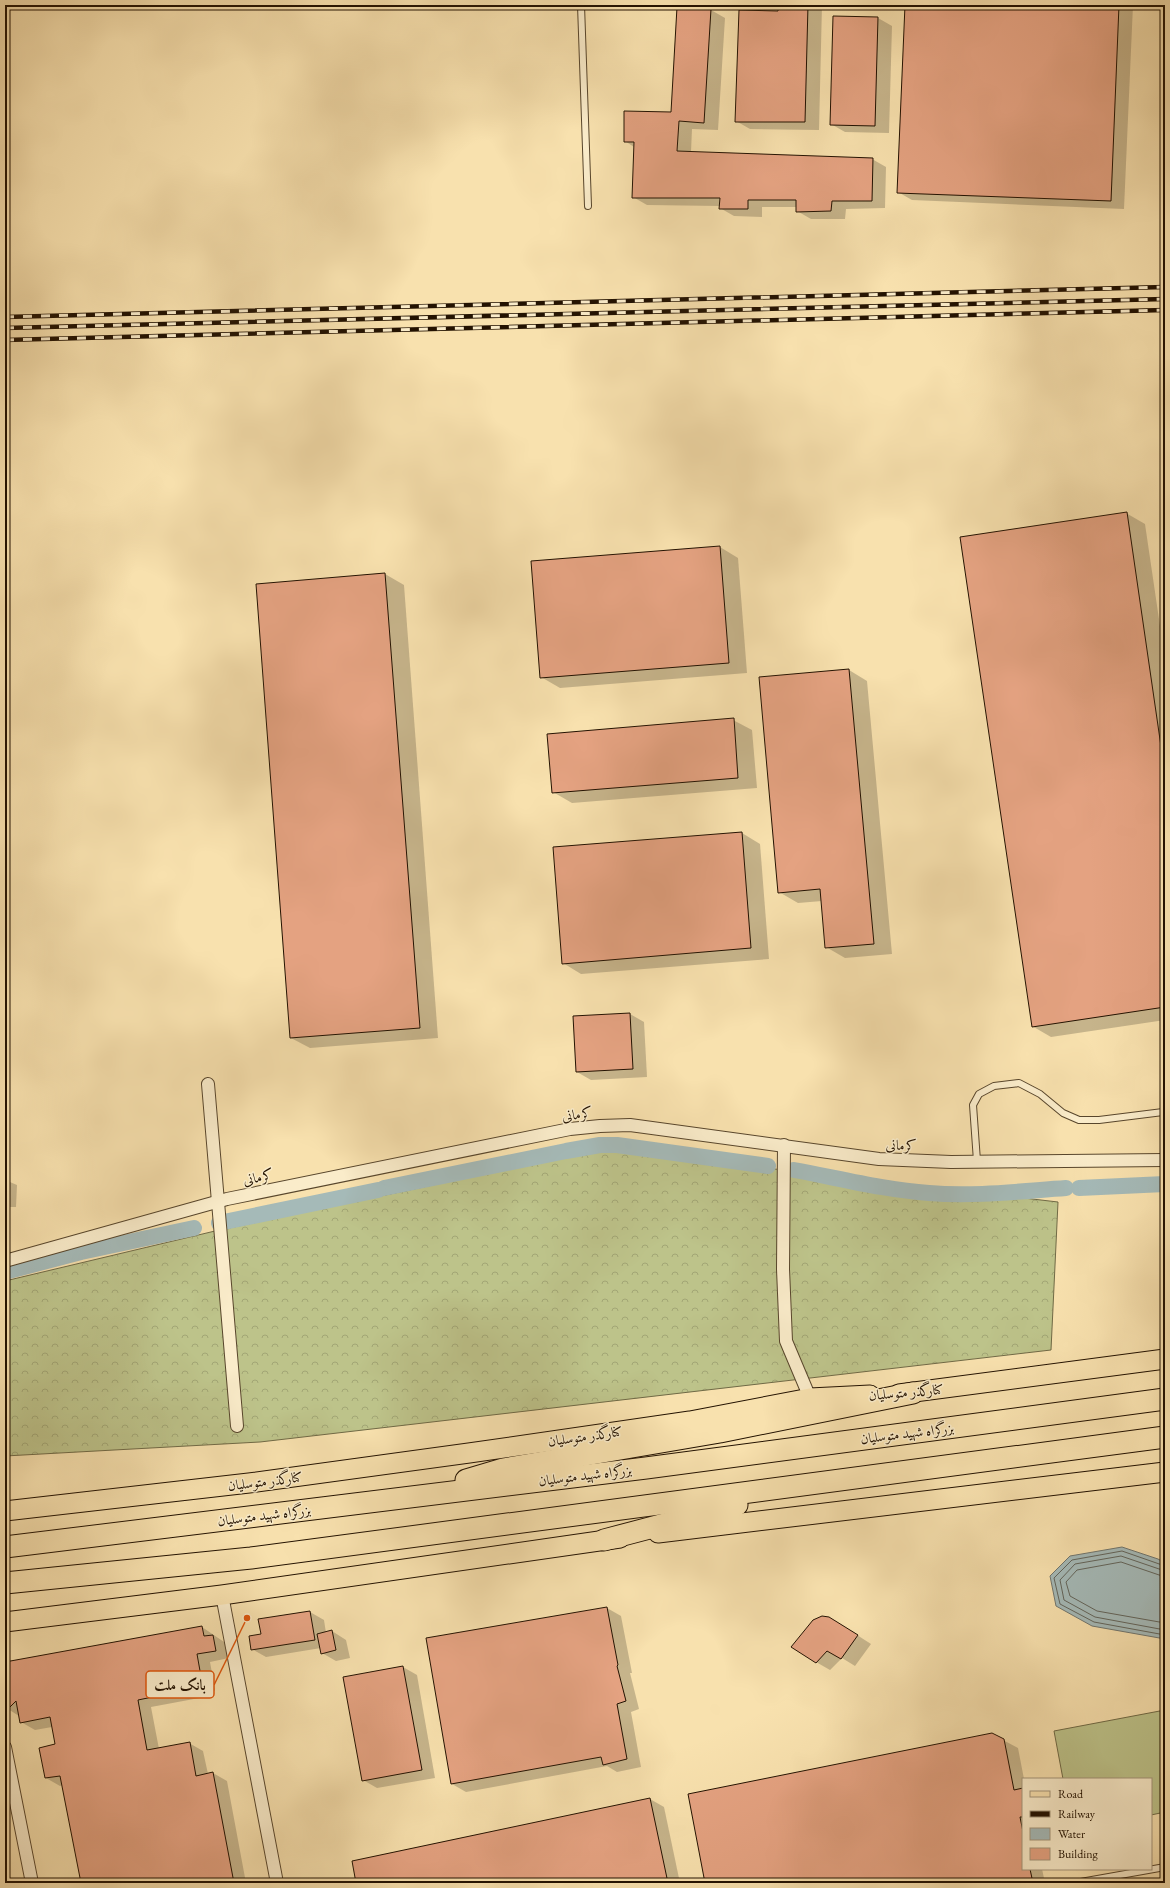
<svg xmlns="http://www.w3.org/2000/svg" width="1170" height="1888" viewBox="0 0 1170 1888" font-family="'EB Garamond',Amiri,serif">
	<defs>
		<pattern id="forest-crowns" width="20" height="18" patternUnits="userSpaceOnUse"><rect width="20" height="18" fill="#bdc38a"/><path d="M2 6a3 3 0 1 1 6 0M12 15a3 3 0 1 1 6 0" fill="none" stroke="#a2a675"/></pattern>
	</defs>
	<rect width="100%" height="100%" fill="#f8e1ae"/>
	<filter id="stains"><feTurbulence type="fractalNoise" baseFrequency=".005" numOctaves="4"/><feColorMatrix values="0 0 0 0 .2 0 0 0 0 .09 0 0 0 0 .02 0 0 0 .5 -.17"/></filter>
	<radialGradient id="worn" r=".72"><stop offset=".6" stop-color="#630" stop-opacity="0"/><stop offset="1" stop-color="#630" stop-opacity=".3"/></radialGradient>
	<path fill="#bdc38a" stroke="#706a46" d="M1165 1710V1812L1151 1815V1779H1063L1054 1731Z"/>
	<path fill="url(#forest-crowns)" stroke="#706a46" d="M603 1149 1058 1202 1051 1350 260 1442 5 1456V1281L215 1231Z"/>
	<path fill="#a5bab8" stroke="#71776f" d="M1122 1547 1158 1559 1165 1563V1639L1092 1626 1056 1606 1050 1576 1070 1556Z"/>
	<g fill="#0003">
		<path d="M779 5H822L819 130 750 129 736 121 779 12Z"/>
		<path d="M906 5H1133L1124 209 912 200 898 192Z"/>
		<path d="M711 10 725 18 718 130 692 129 691 152 872 159 886 167 885 208 846 209 845 219H811L797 211V207H762V217L734 216 720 208V206L647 205 633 197 634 147 625 141 672 113Z"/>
		<path d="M834 17 878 18 892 26 889 133 845 132 831 124Z"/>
		<path d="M1126 513 1145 524 1165 660V1020L1051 1037 1032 1026Z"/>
		<path d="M720 547 738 558 747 673 560 688 541 677Z"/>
		<path d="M385 574 404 585 438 1038 310 1048 291 1038Z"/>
		<path d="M849 670 867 681 892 954 845 958 826 947 822 901 798 903 779 892Z"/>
		<path d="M733 720 752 730 757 788 572 803 553 792Z"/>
		<path d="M742 833 760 844 769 959 581 974 563 963Z"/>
		<path d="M630 1014 644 1022 647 1077 591 1080 577 1072Z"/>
		<path d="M5 1029 8 1031 9 1056H5Z"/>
		<path d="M5 1180 17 1185 16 1207H5Z"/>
		<path d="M607 1608 621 1616 632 1673H630L639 1709 631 1712 641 1767 617 1772 607 1766 466 1792 452 1784Z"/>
		<path d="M310 1612 324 1620 326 1633 332 1631 346 1640 350 1658 336 1661 322 1653 321 1648 266 1657 252 1649 262 1635Z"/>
		<path d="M843 1626 871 1644 855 1666 842 1658 830 1670 816 1662Z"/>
		<path d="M202 1627 227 1644 229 1658 210 1662 215 1690 210 1696 151 1707 159 1749 189 1743 203 1751 208 1774 213 1773 227 1781 246 1883H82L63 1785 60 1786 46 1778 56 1745 52 1727 35 1730 21 1722 19 1716 8 1709 5 1691V1663Z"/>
		<path d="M403 1667 417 1675 435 1778 377 1788 363 1780Z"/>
		<path d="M1003 1740 1018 1748 1024 1779 1023 1869H1042L1045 1883H706Z"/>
		<path d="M650 1799 664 1807 680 1883H357Z"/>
	</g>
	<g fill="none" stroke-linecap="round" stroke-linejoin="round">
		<g stroke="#64665c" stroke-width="1">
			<path d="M1165 1566 1122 1551 1072 1560 1054 1578 1060 1604 1094 1622 1165 1635"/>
			<path d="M1165 1571 1121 1556 1075 1564 1060 1580 1064 1600 1095 1617 1165 1630"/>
			<path d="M1165 1577 1121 1562 1077 1570 1066 1582 1070 1596 1097 1611 1165 1623"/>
		</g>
		<g stroke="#a5bab8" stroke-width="16">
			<path d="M794 1170C838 1178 884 1190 929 1193 973 1197 1022 1191 1066 1188"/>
			<path d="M384 1188 566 1151 600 1145H617L768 1166"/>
			<path d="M1079 1188 1165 1184"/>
			<path d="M219 1223 378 1190"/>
			<path d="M5 1272 81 1252 194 1228"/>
		</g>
	</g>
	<g fill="#e4a281" stroke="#231201">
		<path d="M778 5H808L805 122H735L739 10 778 11Z"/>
		<path d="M905 5H1119L1111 201 897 193Z"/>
		<path d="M677 7 711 9 704 123 679 121 677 151 873 158 872 201H832L831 211 796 212V200H748V209H719L720 198H632L634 142H624V111L671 112Z"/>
		<path d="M833 16 878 17 875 126 830 125Z"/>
		<path d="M1127 512 1165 774V1007L1032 1027 960 537Z"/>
		<path d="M720 546 729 663 540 678 531 561Z"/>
		<path d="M385 573 420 1028 290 1038 256 584Z"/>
		<path d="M849 669 874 944 825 948 820 889 778 893 759 677Z"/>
		<path d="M734 718 738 778 552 793 547 734Z"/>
		<path d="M742 832 751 948 562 964 553 847Z"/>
		<path d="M630 1013 633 1069 576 1072 573 1016Z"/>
		<path d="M607 1607 618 1665 617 1666 626 1701 617 1704 627 1759 603 1765 601 1757 451 1784 426 1638Z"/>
		<path d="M310 1611 315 1640 251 1650 249 1636 261 1634 258 1619Z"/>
		<path d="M822 1616 829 1617 858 1635 841 1659 827 1651 816 1663 791 1647 813 1620Z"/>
		<path d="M202 1626 204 1636 213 1635 216 1651 197 1654 202 1682 196 1688 138 1700 147 1750 190 1742 196 1776 213 1772 234 1883H81L60 1776 45 1778 39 1748 55 1744 50 1717 20 1723 16 1701 7 1710 5 1697V1662Z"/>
		<path d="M332 1630 336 1650 321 1654 317 1634Z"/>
		<path d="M403 1666 422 1770 362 1781 343 1677Z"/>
		<path d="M992 1733 1004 1739 1014 1790 1023 1788V1817H1020L1023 1832V1869H1030L1033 1883H705L688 1794Z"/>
		<path d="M650 1798 668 1883H356L352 1861Z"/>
	</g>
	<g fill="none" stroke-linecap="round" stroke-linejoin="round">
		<defs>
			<g id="service">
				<path d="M581 5 588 206"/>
				<path d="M977 1161 973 1105 979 1094 994 1086 1019 1083 1040 1094 1063 1113 1079 1120H1099L1163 1112"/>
				<path d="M1075 1883 1165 1867"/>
			</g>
			<g id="minor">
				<path d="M208 1084 237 1426"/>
				<path d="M784 1145 783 1269 786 1341 810 1398"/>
				<path d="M5 1261 227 1199 570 1129 600 1126 630 1125 879 1159 951 1162 1165 1160"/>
				<path d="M222 1595 277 1883"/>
				<path d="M5 1747 32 1883"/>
			</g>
			<g id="primary">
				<path d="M899 1394 1165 1359"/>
				<path d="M5 1511 249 1483 469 1453 690 1421 810 1398 870 1395"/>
				<path d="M658 1533 1165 1472"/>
				<path d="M5 1622 222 1595 620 1538"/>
			</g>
			<g id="trunk">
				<path d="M466 1480 503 1469 720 1432 913 1393"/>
				<path d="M604 1540 737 1505"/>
				<path d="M5 1547 646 1468 1165 1399"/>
				<path d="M5 1583 251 1558 1165 1437"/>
			</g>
		</defs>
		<use href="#service" stroke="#58462c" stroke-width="8"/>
		<use href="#minor" stroke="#58462c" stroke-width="14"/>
		<use href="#primary" stroke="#231201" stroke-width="21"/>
		<use href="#trunk" stroke="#231201" stroke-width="23"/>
		<use href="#service" stroke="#faecca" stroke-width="6"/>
		<use href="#minor" stroke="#faecca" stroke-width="12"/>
		<use href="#primary" stroke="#f8e1ae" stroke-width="19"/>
		<use href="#trunk" stroke="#f8e1ae" stroke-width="21"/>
		<defs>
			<g id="rail">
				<path d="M5 317 1165 287"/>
				<path d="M5 328 1165 299"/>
				<path d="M5 340 1165 310"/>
			</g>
		</defs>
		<use href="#rail" stroke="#231201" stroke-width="4.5"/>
		<use href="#rail" stroke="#faecca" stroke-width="3" stroke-dasharray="9" stroke-linecap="butt"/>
	</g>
	<g text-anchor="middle" stroke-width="3" stroke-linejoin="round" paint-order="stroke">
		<g font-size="14" fill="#231201" stroke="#faecca">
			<text transform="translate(577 1114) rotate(-8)" y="5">کرمانی</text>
			<text transform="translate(901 1145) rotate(2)" y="5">کرمانی</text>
			<text transform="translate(258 1177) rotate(-12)" y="5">کرمانی</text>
			<text transform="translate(906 1392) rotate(-5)" y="5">کنارگذر متوسلیان</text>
			<text transform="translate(907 1433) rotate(-7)" y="5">بزرگراه شهید متوسلیان</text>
			<text transform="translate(585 1436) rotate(-8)" y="5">کنارگذر متوسلیان</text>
			<text transform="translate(585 1475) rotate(-7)" y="5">بزرگراه شهید متوسلیان</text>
			<text transform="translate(265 1481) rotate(-7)" y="5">کنارگذر متوسلیان</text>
			<text transform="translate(264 1515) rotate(-7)" y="5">بزرگراه شهید متوسلیان</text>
		</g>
	</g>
	<path fill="none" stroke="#de550b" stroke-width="1.5" d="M247 1618L214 1685"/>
	<circle fill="#de550b" stroke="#faecca" stroke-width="1.5" cx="247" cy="1618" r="4"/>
	<rect fill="#faecca" stroke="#de550b" stroke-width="1.5" x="146" y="1671" width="68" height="27" rx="4"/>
	<g font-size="15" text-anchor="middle" font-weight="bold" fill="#231201">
		<text x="180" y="1690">بانک ملت</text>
	</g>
	<rect width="1170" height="1888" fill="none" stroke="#f8e1ae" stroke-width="20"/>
	<rect x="6" y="6" width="1158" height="1876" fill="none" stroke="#231201" stroke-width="2"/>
	<rect x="10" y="10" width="1150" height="1868" fill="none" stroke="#231201"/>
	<rect x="1022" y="1778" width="130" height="92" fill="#faecca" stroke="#a4957a"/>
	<rect x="1030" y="1791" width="20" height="6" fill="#f8e1ae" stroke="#a4957a"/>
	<text x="1058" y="1798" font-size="12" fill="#231201">Road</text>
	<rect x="1030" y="1811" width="20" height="6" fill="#231201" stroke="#a4957a"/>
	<text x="1058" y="1818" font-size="12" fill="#231201">Railway</text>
	<rect x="1030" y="1828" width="20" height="12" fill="#a5bab8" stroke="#a4957a"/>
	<text x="1058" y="1838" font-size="12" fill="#231201">Water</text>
	<rect x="1030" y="1848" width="20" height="12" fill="#e4a281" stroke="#a4957a"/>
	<text x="1058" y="1858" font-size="12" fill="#231201">Building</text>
	<rect width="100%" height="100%" filter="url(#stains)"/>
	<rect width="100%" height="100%" fill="url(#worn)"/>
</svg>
